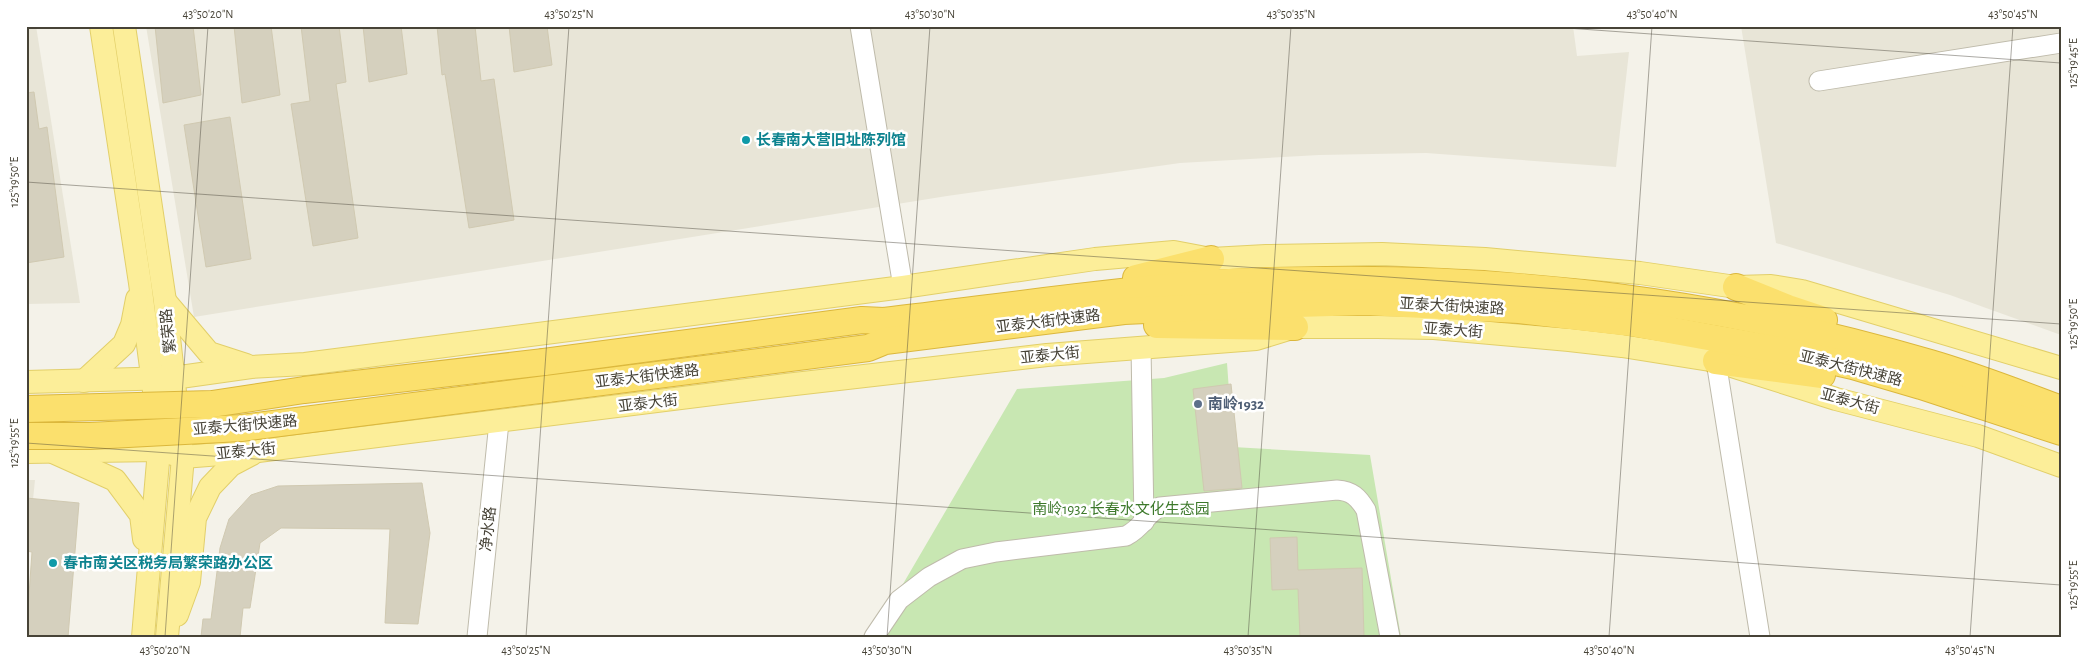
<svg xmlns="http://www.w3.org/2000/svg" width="2087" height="663" viewBox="0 0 2087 663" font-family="'Alegreya Sans','Noto Sans SC',sans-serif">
	<rect width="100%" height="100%" fill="#f4f2e9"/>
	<g fill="#e8e5d7">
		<path d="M26 26H36L80 303 26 304Z"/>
		<path d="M146 26H1573L1577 56 1629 52 1616 167 1426 153 1319 155 1180 163 947 196 194 317Z"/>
		<path d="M1741 26H2061V335L1950 295 1776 243Z"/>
		<path d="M26 480H35L26 568Z"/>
	</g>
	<path fill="#c8e7b2" d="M1227 363 1233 447 1370 455 1401 637H872L1017 389 1164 378Z"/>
	<g fill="#d5d0be" stroke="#d0c9b1">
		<path d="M155 26H193L201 95 163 103Z"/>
		<path d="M234 26H271L280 95 242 103Z"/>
		<path d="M301 26H339L346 82 336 84 358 238 313 246 291 104 310 101Z"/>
		<path d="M363 26H401L407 74 369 82Z"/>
		<path d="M437 26H475L481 81 494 79 514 220 469 228 445 74 442 75Z"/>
		<path d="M509 26H547L552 65 514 72Z"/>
		<path d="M34 92 39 129 47 127 64 257 26 263V93Z"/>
		<path d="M230 117 251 259 206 267 184 125Z"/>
		<path d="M1231 384 1242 488 1204 491 1193 389Z"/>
		<path d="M422 483 430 533 418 624 385 623 390 529 281 528 260 543 250 608H243L240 637H201L203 619H211L220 548 229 519 251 495 278 486Z"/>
		<path d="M26 498 79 503 68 637H26L32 552 26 551Z"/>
		<path d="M1297 537 1298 570 1362 568 1364 637H1300L1298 589 1272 590 1270 538Z"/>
	</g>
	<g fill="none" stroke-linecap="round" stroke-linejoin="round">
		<defs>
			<g id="minor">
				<path d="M860 26 903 287"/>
				<path d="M1819 81 2061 43"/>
				<path d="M1141 347 1144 522"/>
				<path d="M1716 361 1760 637"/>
				<path d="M477 637 499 422"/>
				<path d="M874 637 899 600 929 577 962 559 996 552 1126 536C1144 527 1144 515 1160 507L1337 490C1352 491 1358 497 1366 510L1390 637"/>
			</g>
			<g id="major">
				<path d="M101 26 140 283 154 391"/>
				<path d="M124 26 165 301 175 392"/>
				<path d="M165 301 209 353 246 365"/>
				<path d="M84 381 124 344 132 325 137 299"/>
				<path d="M26 382 173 378 251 367 305 364 903 287 1095 259 1174 252 1211 259 1266 256 1382 254 1485 259 1640 273 1736 287 1771 286 1802 291 2061 368"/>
				<path d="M26 452 159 450 183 457 258 451 786 385 1047 355 1256 339 1295 327H1377L1434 328 1569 340 1622 346 1716 361 1836 399 1978 436 2061 466"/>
				<path d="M55 453 115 480 141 515 144 539"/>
				<path d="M177 615 189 582 195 518 210 487 231 465 252 454"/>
				<path d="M143 637 159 450 157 436"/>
				<path d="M167 637 183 457 181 444"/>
			</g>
			<g id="highway">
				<path d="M1136 278 1211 259"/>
				<path d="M1736 287 1788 308 1824 320"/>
				<path d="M1157 325 1295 327"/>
				<path d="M1716 361 1822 375"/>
				<path d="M544 362 862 320 884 321C993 308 1102 292 1212 283 1248 280 1284 280 1320 280 1526 277 1733 305 1930 363 1975 376 2018 393 2061 409"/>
				<path d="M547 389 868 348 885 341 1124 311 1258 305 1366 302 1519 310 1631 323 1796 353 1853 366 1921 386 2061 432"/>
			</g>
		</defs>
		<use href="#minor" stroke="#bfbbab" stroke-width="21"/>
		<use href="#major" stroke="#e2cf69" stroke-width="24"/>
		<use href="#highway" stroke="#dbb73c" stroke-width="28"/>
		<use href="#minor" stroke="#fff" stroke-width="19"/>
		<use href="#major" stroke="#fcee99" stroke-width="22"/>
		<use href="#highway" stroke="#fbe06d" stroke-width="26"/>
		<defs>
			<g id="highway-bridge">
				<path d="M26 409 212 404 304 390 544 362"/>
				<path d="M26 436H90L241 428 547 389"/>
			</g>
		</defs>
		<use href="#highway-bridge" stroke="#dbb73c" stroke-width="28" stroke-linecap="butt"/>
		<use href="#highway-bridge" stroke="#fbe06d" stroke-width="26"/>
	</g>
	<path fill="none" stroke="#474337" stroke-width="1" stroke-opacity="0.45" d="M1538 26 2061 63M26 182 2061 324M26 443 2061 585M165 637 208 26M526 637 569 26M887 637 930 26M1248 637 1291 26M1609 637 1652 26M1970 637 2013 26"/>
	<g fill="#0f9aa8" stroke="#fff" stroke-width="2">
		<circle cx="746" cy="140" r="5"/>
		<circle cx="53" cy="563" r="5"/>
	</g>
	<circle fill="#5c6f8a" stroke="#fff" stroke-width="2" cx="1198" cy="404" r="5"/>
	<g text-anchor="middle" stroke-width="5" stroke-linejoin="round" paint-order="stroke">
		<g font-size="15" font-weight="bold" fill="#0d838f" stroke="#fff" text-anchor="start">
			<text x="756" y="145">长春南大营旧址陈列馆</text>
			<text x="63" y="568">春市南关区税务局繁荣路办公区</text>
		</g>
		<g font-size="15" fill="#474337" stroke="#fff">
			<text transform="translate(1452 306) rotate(3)" y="5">亚泰大街快速路</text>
			<text transform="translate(1048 321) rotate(-7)" y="5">亚泰大街快速路</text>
			<text transform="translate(1453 330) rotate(4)" y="5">亚泰大街</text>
			<text transform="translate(168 331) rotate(-96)" y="5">繁荣路</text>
			<text transform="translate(1050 355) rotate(-6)" y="5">亚泰大街</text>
			<text transform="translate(1851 368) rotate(14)" y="5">亚泰大街快速路</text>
			<text transform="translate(647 376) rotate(-7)" y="5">亚泰大街快速路</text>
			<text transform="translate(1850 401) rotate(15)" y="5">亚泰大街</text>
			<text transform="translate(648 403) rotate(-7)" y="5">亚泰大街</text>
			<text transform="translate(245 425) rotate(-5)" y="5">亚泰大街快速路</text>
			<text transform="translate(246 451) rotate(-6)" y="5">亚泰大街</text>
			<text transform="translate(488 529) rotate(-84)" y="5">净水路</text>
		</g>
		<g font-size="15" font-weight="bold" fill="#4e5e75" stroke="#fff" text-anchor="start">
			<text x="1208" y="409">南岭1932</text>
		</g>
		<g font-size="15" fill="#3d792b" stroke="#fff">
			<text x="1121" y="514">南岭1932 长春水文化生态园</text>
		</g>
	</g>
	<rect width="2087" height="663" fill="none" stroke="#ffffff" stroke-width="55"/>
	<rect x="28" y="28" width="2032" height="608" fill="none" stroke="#474337" stroke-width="2"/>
	<g font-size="12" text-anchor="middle" fill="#474337">
		<text x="208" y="18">43°50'20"N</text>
		<text x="569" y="18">43°50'25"N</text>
		<text x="930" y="18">43°50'30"N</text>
		<text x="1291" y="18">43°50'35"N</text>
		<text x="1652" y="18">43°50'40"N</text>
		<text x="2013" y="18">43°50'45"N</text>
		<text transform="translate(2073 63) rotate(-90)" y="4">125°19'45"E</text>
		<text transform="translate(14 182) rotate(-90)" y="4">125°19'50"E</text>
		<text transform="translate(2073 324) rotate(-90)" y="4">125°19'50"E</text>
		<text transform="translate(14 443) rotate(-90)" y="4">125°19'55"E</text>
		<text transform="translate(2073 585) rotate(-90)" y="4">125°19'55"E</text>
		<text x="165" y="654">43°50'20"N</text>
		<text x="526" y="654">43°50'25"N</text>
		<text x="887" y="654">43°50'30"N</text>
		<text x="1248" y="654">43°50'35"N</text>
		<text x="1609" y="654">43°50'40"N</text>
		<text x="1970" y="654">43°50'45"N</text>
	</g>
</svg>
